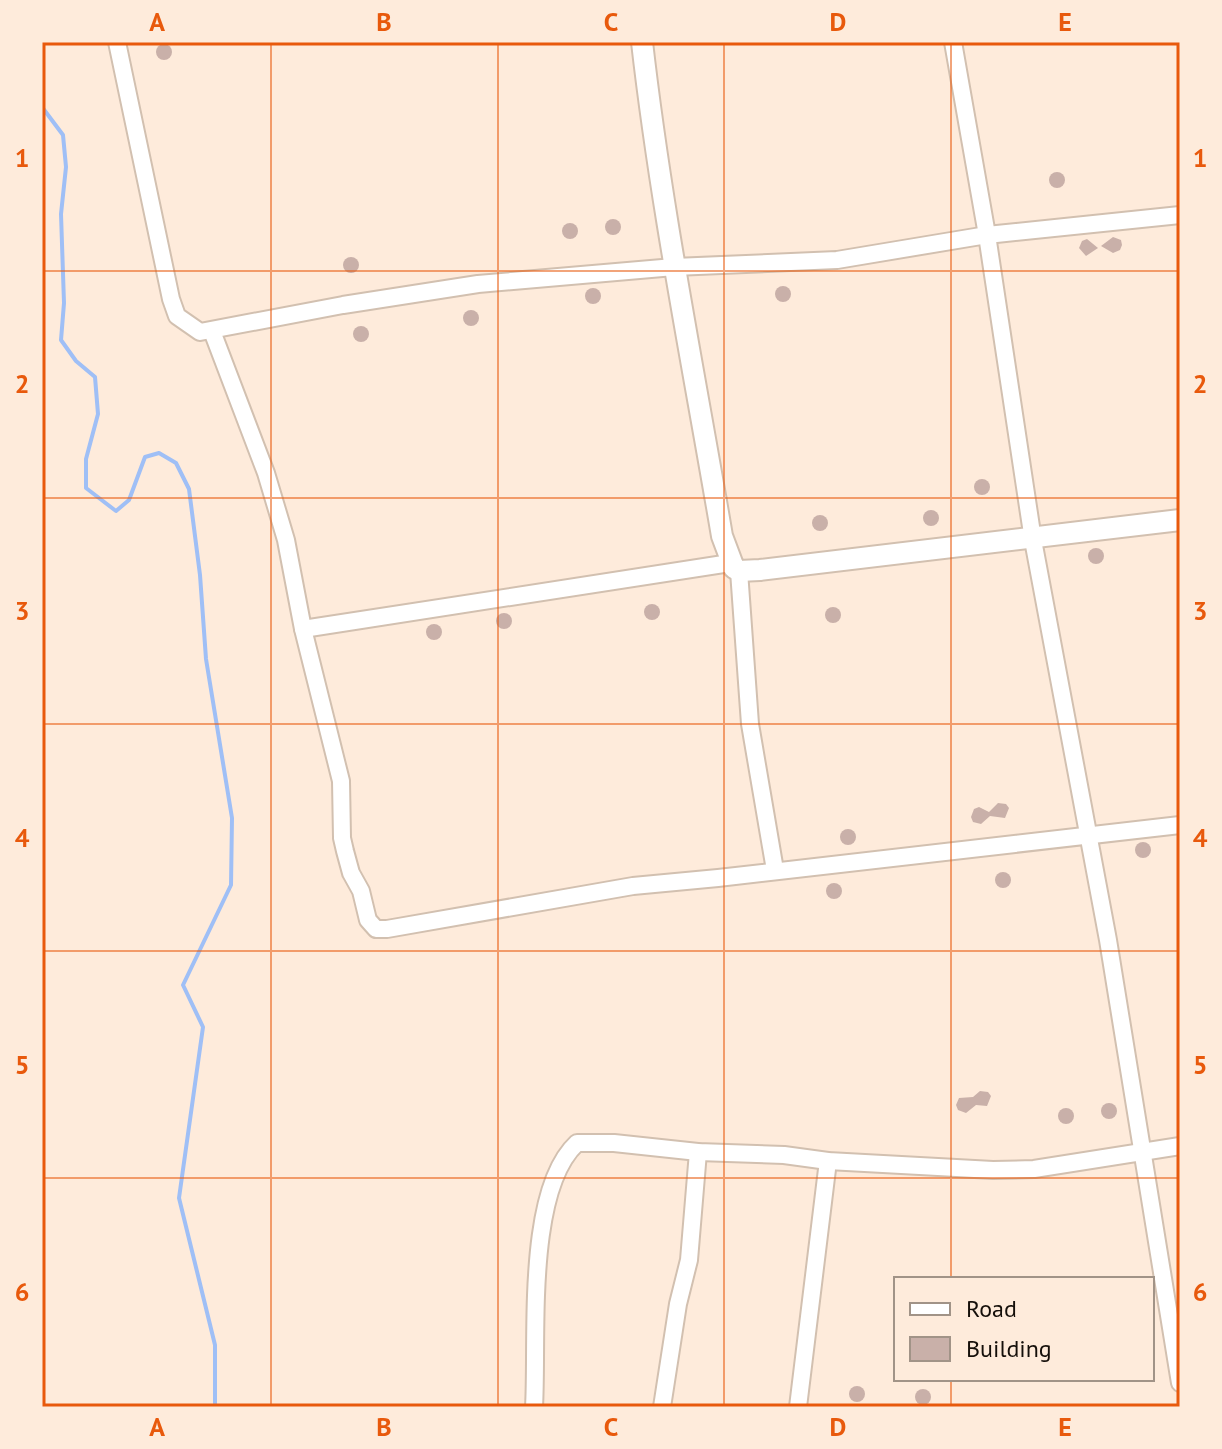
<svg xmlns="http://www.w3.org/2000/svg" width="1222" height="1449" viewBox="0 0 1222 1449" font-family="'PT Sans',sans-serif">
	<rect width="100%" height="100%" fill="#feebdb"/>
	<g fill="none" stroke-linecap="round" stroke-linejoin="round">
		<path stroke="#9fbff6" stroke-width="4" d="M42 107 63 135 66 167 61 214 64 303 61 340 76 361 95 377 98 414 86 459V488L116 511 129 500 145 457 159 453 176 463 189 489 200 575 206 659 232 818 231 885 183 985 203 1027 179 1198 215 1345V1407"/>
	</g>
	<g fill="#c9b0a9">
		<circle cx="164" cy="52" r="8"/>
		<circle cx="1057" cy="180" r="8"/>
		<circle cx="613" cy="227" r="8"/>
		<circle cx="570" cy="231" r="8"/>
		<path d="M1113 237 1121 240 1122 245 1120 250 1113 253 1101 246Z"/>
		<path d="M1087 239 1098 248 1086 256 1079 248 1082 241Z"/>
		<circle cx="351" cy="265" r="8"/>
		<circle cx="783" cy="294" r="8"/>
		<circle cx="593" cy="296" r="8"/>
		<circle cx="471" cy="318" r="8"/>
		<circle cx="361" cy="334" r="8"/>
		<circle cx="982" cy="487" r="8"/>
		<circle cx="931" cy="518" r="8"/>
		<circle cx="820" cy="523" r="8"/>
		<circle cx="1096" cy="556" r="8"/>
		<circle cx="652" cy="612" r="8"/>
		<circle cx="833" cy="615" r="8"/>
		<circle cx="504" cy="621" r="8"/>
		<circle cx="434" cy="632" r="8"/>
		<path d="M998 803 1006 804 1009 808 1005 818 990 816 981 824 973 822 971 817 974 809 979 807 989 812Z"/>
		<circle cx="848" cy="837" r="8"/>
		<circle cx="1143" cy="850" r="8"/>
		<circle cx="1003" cy="880" r="8"/>
		<circle cx="834" cy="891" r="8"/>
		<path d="M980 1091 988 1092 991 1096 987 1106 976 1105 966 1113 958 1110 956 1105 959 1098 973 1097Z"/>
		<circle cx="1109" cy="1111" r="8"/>
		<circle cx="1066" cy="1116" r="8"/>
		<circle cx="857" cy="1394" r="8"/>
		<circle cx="923" cy="1397" r="8"/>
	</g>
	<g fill="none" stroke-linecap="round" stroke-linejoin="round">
		<defs>
			<g id="minor">
				<path d="M117 42 171 299 177 316 200 332 343 305 478 284 674 267 837 260 987 235 1180 215"/>
				<path d="M953 42 987 235 1033 540 1108 940 1180 1383"/>
				<path d="M212 331 266 473 286 540 303 629 341 781 342 838 345 851 351 873 361 891 368 920 376 929H387L633 886 718 878 1180 825"/>
				<path d="M739 571 750 724 775 870"/>
				<path d="M303 629 730 563"/>
				<path d="M534 1407C538 1339 525 1191 577 1143H614L698 1152 784 1155 828 1161 993 1170 1034 1169 1180 1146"/>
				<path d="M662 1407 678 1304 689 1260 698 1152"/>
				<path d="M798 1407 828 1161"/>
			</g>
			<path id="tertiary" d="M642 42C661 208 694 371 722 536L734 568 739 571 760 570 1180 520"/>
		</defs>
		<use href="#minor" stroke="#d2c0b0" stroke-width="20"/>
		<use href="#tertiary" stroke="#d2c0b0" stroke-width="24"/>
		<use href="#minor" stroke="#fff" stroke-width="16"/>
		<use href="#tertiary" stroke="#fff" stroke-width="20"/>
	</g>
	<path fill="none" stroke="#e8590c" stroke-width="2" stroke-opacity="0.55" d="M271 42V1407M498 42V1407M724 42V1407M951 42V1279M42 271H1180M42 498H1180M42 724H1180M42 951H1180M42 1178H1180M951 1379V1407"/>
	<rect width="1222" height="1449" fill="none" stroke="#feebdb" stroke-width="88"/>
	<rect x="894" y="1277" width="260" height="104" fill="#feebdb" stroke="#a19387" stroke-width="2"/>
	<rect x="910" y="1303" width="40" height="12" fill="#ffffff" stroke="#a19387" stroke-width="2"/>
	<text x="966" y="1317" font-size="24" fill="#150f0a">Road</text>
	<rect x="910" y="1337" width="40" height="24" fill="#c9b0a9" stroke="#a19387" stroke-width="2"/>
	<text x="966" y="1357" font-size="24" fill="#150f0a">Building</text>
	<rect x="44" y="44" width="1134" height="1361" fill="none" stroke="#e8590c" stroke-width="3"/>
	<g font-size="26" text-anchor="middle" font-weight="bold" fill="#e8590c">
		<text x="157" y="31">A</text>
		<text x="384" y="31">B</text>
		<text x="611" y="31">C</text>
		<text x="838" y="31">D</text>
		<text x="1065" y="31">E</text>
		<text x="22" y="167">1</text>
		<text x="1200" y="167">1</text>
		<text x="22" y="393">2</text>
		<text x="1200" y="393">2</text>
		<text x="22" y="620">3</text>
		<text x="1200" y="620">3</text>
		<text x="22" y="847">4</text>
		<text x="1200" y="847">4</text>
		<text x="22" y="1074">5</text>
		<text x="1200" y="1074">5</text>
		<text x="22" y="1301">6</text>
		<text x="1200" y="1301">6</text>
		<text x="157" y="1436">A</text>
		<text x="384" y="1436">B</text>
		<text x="611" y="1436">C</text>
		<text x="838" y="1436">D</text>
		<text x="1065" y="1436">E</text>
	</g>
</svg>
